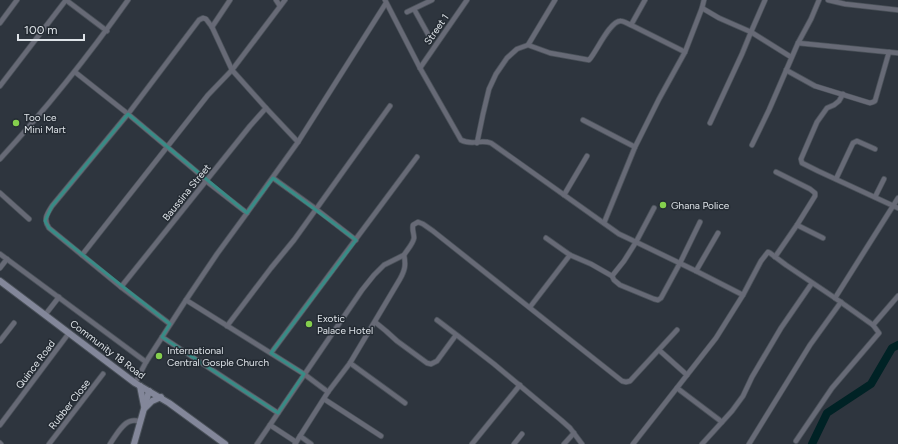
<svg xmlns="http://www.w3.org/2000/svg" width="898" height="444" viewBox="0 0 898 444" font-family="Figtree,sans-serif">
	<rect width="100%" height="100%" fill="#2e353e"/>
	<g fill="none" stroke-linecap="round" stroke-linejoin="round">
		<path stroke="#002225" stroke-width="8" d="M812 444 827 413 871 384 892 348 898 345"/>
		<defs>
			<g id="street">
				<path d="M66 0 107 31"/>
				<path d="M276 0 280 6"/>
				<path d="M385 0 420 68 461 140C472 146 480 139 491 143L619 234 636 242 696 271 743 295"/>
				<path d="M828 0 845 4 898 10"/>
				<path d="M702 8 719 18 751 32 791 57"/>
				<path d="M414 9 429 36"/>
				<path d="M407 12 432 0"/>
				<path d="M0 23 17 0"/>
				<path d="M631 25 645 0"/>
				<path d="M212 27 230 0"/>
				<path d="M798 43 898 53"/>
				<path d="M528 45 550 53 589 60C596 53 610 20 621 21 624 21 628 24 631 25L685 52"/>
				<path d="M420 68 467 0"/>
				<path d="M786 70 815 86 870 103 873 102 875 101 889 52"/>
				<path d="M75 72 128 114 197 172 206 181 247 213"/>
				<path d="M0 86 66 0"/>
				<path d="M843 94 839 101 834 105 827 108 817 122 801 159 802 163 818 171 898 208"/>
				<path d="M583 120 635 147"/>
				<path d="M710 123 742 54 751 32 765 0"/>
				<path d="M477 143 483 114 489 89 496 74 507 58 517 49 528 45 555 0"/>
				<path d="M752 145 769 110 798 43 811 19 819 0"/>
				<path d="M0 159C46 109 89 55 128 0"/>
				<path d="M273 178 316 209 356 240"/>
				<path d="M836 179 853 143 857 141 875 149"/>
				<path d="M0 193 29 219"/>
				<path d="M564 195 587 156"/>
				<path d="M875 197 884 179"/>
				<path d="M604 223 635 147 659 99 685 52 702 8 704 0"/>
				<path d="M797 225 823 238"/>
				<path d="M546 238 570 255 591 264 612 276 614 280 620 285 654 299 658 300 661 298 680 263 700 222"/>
				<path d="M0 254 146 362"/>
				<path d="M82 255 208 95 232 70 285 0"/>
				<path d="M775 257 797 225 815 196V193L810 189 776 172"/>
				<path d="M0 268 7 259"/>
				<path d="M696 271 718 233"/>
				<path d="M612 276 624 261 636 242 654 208"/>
				<path d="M121 287 250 126 266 108"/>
				<path d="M835 298 898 198"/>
				<path d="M186 300 304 374 328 392"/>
				<path d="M530 307 570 255"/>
				<path d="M45 315 59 297"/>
				<path d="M437 320 458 336 494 364 561 420 570 428 582 444"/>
				<path d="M375 322 386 331 397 341 427 363 431 364 437 361 456 335"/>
				<path d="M170 324 121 287 49 228C43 219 47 214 52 206L128 114 199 20 203 18 206 19 212 27 232 70 266 108 298 142"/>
				<path d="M873 325 898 296"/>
				<path d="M227 326 271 268 294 240 390 106"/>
				<path d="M162 337 278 413"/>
				<path d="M0 341 14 323"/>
				<path d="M659 350 687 375"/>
				<path d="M271 353 417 157"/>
				<path d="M350 363 405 403"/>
				<path d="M135 383 146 362 186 300 217 254 247 213 298 142 386 3"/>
				<path d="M677 388 722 422"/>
				<path d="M324 399 381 436"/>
				<path d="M0 425 69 333"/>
				<path d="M270 425 296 442"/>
				<path d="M300 436 311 444"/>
				<path d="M0 443 1 444"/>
				<path d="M49 444 103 374"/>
				<path d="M110 444C115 437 122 423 131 421 134 420 137 421 141 421"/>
				<path d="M257 444 362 290 374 275 384 265 404 255"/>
				<path d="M295 444 328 392 350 363 400 279C405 270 406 265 404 255 407 250 413 244 414 238 414 233 412 231 413 225L418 222 423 224 433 231 622 381 626 382 630 381 677 330"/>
				<path d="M472 444 520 385"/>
				<path d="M514 444 522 434"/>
				<path d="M564 444 574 433"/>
				<path d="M633 444 716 338 743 295 761 261 768 252 770 253 786 265 835 298 873 325 879 333 832 388 796 441"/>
				<path d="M702 444 732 411 743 396 752 377 781 328 812 283"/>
				<path d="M749 444 810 345 841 302"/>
			</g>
			<g id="secondary">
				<path d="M0 281 135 383 169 403 225 444"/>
				<path d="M140 386 144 406"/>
				<path d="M145 408 152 401 161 397"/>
				<path d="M134 444 149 391"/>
			</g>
		</defs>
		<use href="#street" stroke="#4a5159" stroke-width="6"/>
		<use href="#secondary" stroke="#4a5159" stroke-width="8"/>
		<use href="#street" stroke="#676a76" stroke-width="4.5"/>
		<use href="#secondary" stroke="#83879a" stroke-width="6"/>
	</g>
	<path fill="none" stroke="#388c86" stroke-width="3" stroke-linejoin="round" d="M128 114 247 213 273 178 356 240 271 353 304 374 278 413 162 337 170 324 49 228 45 221 52 206Z"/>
	<g fill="#85cf4d" stroke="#242b33" stroke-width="1.5">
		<circle cx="16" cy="123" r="4"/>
		<circle cx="663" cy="205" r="4"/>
		<circle cx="309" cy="324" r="4"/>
		<circle cx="159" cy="356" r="4"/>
	</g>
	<g text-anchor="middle" stroke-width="3" stroke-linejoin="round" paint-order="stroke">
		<g font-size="10" fill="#dee3e8" stroke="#242b33">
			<text transform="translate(436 29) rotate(-55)" y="4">Street 1</text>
			<text transform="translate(186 192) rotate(-51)" y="4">Baussina Street</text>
			<text transform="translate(108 349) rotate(37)" y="4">Community 18 Road</text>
			<text transform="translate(35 364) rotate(-53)" y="4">Quince Road</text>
			<text transform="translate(69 404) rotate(-52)" y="4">Rubber Close</text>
		</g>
		<g font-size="10" fill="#dee3e8" stroke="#242b33" text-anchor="start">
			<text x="24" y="121">Too Ice<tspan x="24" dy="12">Mini Mart</tspan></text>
			<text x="671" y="209">Ghana Police</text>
			<text x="317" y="322">Exotic<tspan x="317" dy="12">Palace Hotel</tspan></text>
			<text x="167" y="354">International<tspan x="167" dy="12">Central Gosple Church</tspan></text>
		</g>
	</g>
	<path d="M18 34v6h66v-6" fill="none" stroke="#dee3e8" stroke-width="2"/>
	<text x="24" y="34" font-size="12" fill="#dee3e8" stroke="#242b33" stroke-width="3" paint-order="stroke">100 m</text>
</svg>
